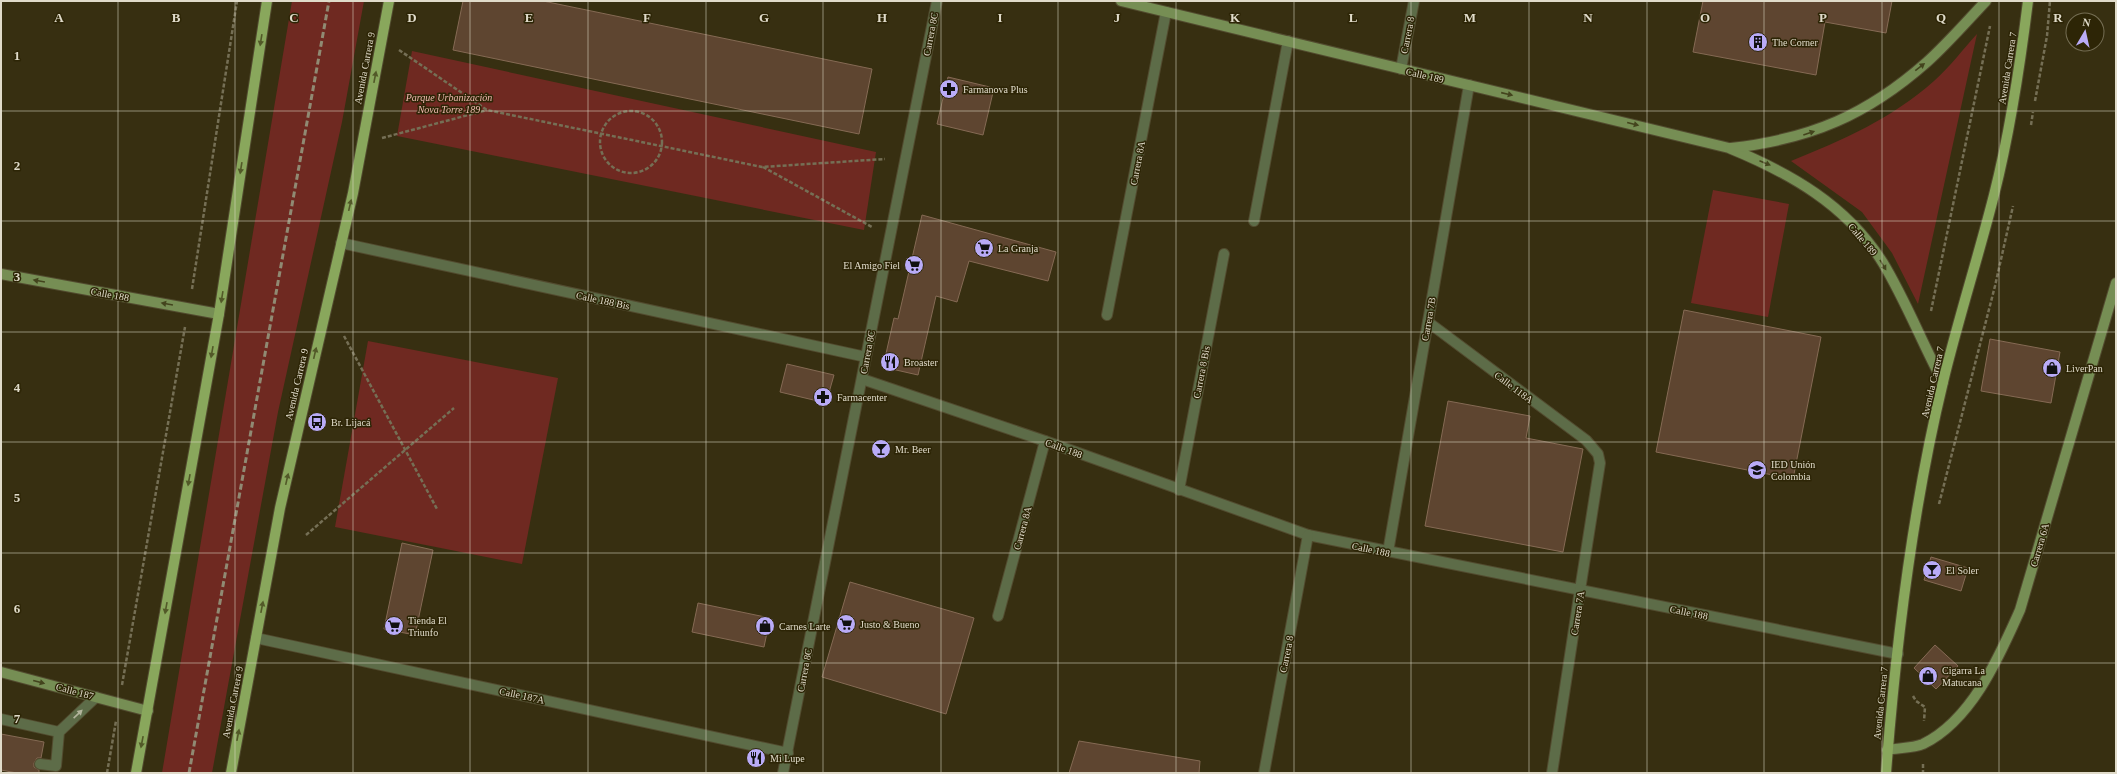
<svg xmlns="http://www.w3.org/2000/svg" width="2117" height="774" viewBox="0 0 2117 774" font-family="Georgia,serif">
	<rect width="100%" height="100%" fill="#372f11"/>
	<g fill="#6f2921">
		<path d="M292 1H364L342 122 278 412 212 773H162Z"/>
		<path d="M1977 34 1918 304 1892 253 1862 212 1791 161C1843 140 1891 119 1934 81 1950 67 1963 49 1977 34Z"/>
		<path d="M412 51 876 152 864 230 397 136Z"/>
		<path d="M1713 190 1789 204 1768 317 1691 303Z"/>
		<path d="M368 341 558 378 522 564 335 527Z"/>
	</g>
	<g fill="#5e4530" stroke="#856a54">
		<path d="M463 1H543L872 69 859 134 453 50Z"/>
		<path d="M1703 1H1892L1886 33 1825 22 1816 75 1693 52Z"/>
		<path d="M948 77 994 88 983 135 937 124Z"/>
		<path d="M922 215 1056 252 1048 281 969 261 957 302 936 296 918 375 883 367 894 318 898 319Z"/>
		<path d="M1684 310 1821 337 1793 479 1656 452Z"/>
		<path d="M1990 339 2060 352 2051 403 1981 391Z"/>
		<path d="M787 364 834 375 826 403 780 392Z"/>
		<path d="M1448 401 1530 416 1526 438 1583 449 1563 552 1425 526Z"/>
		<path d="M402 543 433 550 415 635 384 629Z"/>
		<path d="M1931 557 1968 568 1961 591 1924 580Z"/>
		<path d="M850 582 974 618 946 714 822 677Z"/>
		<path d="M698 603 770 618 764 647 692 632Z"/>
		<path d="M1935 645 1958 666 1936 689 1914 668Z"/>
		<path d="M1 734 44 742 41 758H37L34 763V767L39 770V773H17L1 770Z"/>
		<path d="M1079 741 1200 761 1199 773H1069Z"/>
	</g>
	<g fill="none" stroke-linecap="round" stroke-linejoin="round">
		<defs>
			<g id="lane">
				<path d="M1428 322 1586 440 1598 454 1600 463 1580 590"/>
				<path d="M1 719 59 732"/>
				<path d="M40 764 56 766 59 732 96 697"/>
			</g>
			<g id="street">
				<path d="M1401 69 1414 1"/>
				<path d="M1254 221 1288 41"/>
				<path d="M341 243 866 357"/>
				<path d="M1107 315 1166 12"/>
				<path d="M862 379 1045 441 1308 535 1898 654"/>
				<path d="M1179 490 1224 254"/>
				<path d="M1388 552 1469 85"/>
				<path d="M998 616 1045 441"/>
				<path d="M256 638 788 753"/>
				<path d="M783 773 937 1"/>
				<path d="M1264 773 1308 535"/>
				<path d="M1552 773 1580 590"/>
			</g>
			<g id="secondary">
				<path d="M1121 1 1729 148C1790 173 1847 205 1883 263 1906 301 1922 343 1943 382"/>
				<path d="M1731 148C1811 139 1867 115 1927 62 1948 43 1967 21 1986 1"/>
				<path d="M1 274 219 314"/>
				<path d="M1 672 148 711"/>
				<path d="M1887 750C1898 748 1914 748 1923 744 1972 720 1999 657 2020 610L2116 283"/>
			</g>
			<g id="primary">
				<path d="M136 773 219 314 267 1"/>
				<path d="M231 773 280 508 353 193 389 1"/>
				<path d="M1886 773C1896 642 1912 510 1943 382 1958 320 1978 258 1994 195 2010 132 2020 66 2028 1"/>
			</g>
		</defs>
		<use href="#lane" stroke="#524b2f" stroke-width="12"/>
		<use href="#street" stroke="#524b2f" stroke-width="12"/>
		<use href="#secondary" stroke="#524b2f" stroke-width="12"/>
		<use href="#primary" stroke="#524b2f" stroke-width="12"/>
		<g stroke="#756f55" stroke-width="2.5" stroke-dasharray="4 2" stroke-linecap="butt">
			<path d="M399 50 487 110 762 167 885 159"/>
			<path d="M2035 101 2047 36 2050 1"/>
			<circle cx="631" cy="142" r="31"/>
			<path d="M2031 125 2033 112"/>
			<path d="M382 138 487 110"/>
			<path d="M763 167 872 227"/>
			<path d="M192 289 237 1"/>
			<path d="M1931 311 1990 26"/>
			<path d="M344 336 437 509"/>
			<path d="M1939 504 1995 286 2013 206"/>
			<path d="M306 535 454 408"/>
			<path d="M122 685 185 327"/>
			<path d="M1913 696 1916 701 1925 707 1924 721"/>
			<path d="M1923 764V773"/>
			<path d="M107 773 116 721"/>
		</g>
		<use href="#lane" stroke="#5d6c48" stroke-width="10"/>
		<use href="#street" stroke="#5d6c48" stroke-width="10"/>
		<use href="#secondary" stroke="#768e54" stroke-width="10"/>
		<use href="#primary" stroke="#89a75c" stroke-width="10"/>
		<path stroke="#908a73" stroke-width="3" stroke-dasharray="6 3" stroke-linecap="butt" d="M189 773 329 1"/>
	</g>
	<defs><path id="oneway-solid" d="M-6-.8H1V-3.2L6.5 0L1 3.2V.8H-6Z"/></defs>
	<g fill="#525928">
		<use href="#oneway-solid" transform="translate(261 40) rotate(99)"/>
		<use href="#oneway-solid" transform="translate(375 77) rotate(-79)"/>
		<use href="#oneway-solid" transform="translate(241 168) rotate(99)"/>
		<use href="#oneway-solid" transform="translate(350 205) rotate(-77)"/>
		<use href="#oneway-solid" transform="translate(222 297) rotate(99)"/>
		<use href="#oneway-solid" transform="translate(212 352) rotate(100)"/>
		<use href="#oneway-solid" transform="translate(315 353) rotate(-77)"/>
		<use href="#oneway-solid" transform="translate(287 479) rotate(-77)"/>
		<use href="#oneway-solid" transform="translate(189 480) rotate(100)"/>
		<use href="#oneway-solid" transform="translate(262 607) rotate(-79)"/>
		<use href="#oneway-solid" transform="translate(166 608) rotate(100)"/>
		<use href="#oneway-solid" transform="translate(238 735) rotate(-79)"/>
		<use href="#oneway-solid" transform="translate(142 742) rotate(101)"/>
	</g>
	<g fill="#43441d">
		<use href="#oneway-solid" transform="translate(1920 67) rotate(-38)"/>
		<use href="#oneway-solid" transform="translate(1507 94) rotate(13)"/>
		<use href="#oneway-solid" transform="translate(1633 124) rotate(14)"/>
		<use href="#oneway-solid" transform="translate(1809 133) rotate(-19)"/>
		<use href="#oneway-solid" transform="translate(1765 163) rotate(23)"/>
		<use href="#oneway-solid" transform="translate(1883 265) rotate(59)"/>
		<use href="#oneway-solid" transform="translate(39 281) rotate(-170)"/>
		<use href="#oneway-solid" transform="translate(167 304) rotate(-170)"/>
		<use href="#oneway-solid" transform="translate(39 682) rotate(15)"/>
	</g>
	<use fill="#b2b49c" href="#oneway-solid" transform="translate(78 714) rotate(-43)"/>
	<path fill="none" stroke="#e0dbca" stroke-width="1" stroke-opacity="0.55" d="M118 1V773M235 1V773M353 1V773M470 1V773M588 1V773M706 1V773M823 1V773M941 1V773M1058 1V773M1176 1V773M1294 1V773M1411 1V773M1529 1V773M1647 1V773M1764 1V773M1882 1V773M1999 1V773M1 111H2116M1 221H2116M1 332H2116M1 442H2116M1 553H2116M1 663H2116"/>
	<defs>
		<symbol id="building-disc" viewBox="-11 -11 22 22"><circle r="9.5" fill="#b9abf7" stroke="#2d2506"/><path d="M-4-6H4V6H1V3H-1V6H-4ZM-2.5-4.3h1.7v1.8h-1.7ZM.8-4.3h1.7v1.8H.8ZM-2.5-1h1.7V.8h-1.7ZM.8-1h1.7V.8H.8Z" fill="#111"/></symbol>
		<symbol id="pharmacy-disc" viewBox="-11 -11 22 22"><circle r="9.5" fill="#b9abf7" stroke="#2d2506"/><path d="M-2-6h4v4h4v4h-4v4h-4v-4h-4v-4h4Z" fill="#111"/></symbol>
		<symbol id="supermarket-disc" viewBox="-11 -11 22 22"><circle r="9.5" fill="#b9abf7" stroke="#2d2506"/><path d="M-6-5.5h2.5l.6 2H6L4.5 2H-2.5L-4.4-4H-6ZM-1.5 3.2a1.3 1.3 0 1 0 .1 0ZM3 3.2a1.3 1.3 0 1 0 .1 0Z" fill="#111"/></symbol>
		<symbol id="restaurant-disc" viewBox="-11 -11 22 22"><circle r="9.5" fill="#b9abf7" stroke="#2d2506"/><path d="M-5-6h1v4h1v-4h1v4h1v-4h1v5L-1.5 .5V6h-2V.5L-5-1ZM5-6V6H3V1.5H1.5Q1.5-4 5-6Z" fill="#111"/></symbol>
		<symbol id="shop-disc" viewBox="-11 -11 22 22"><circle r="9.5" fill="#b9abf7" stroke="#2d2506"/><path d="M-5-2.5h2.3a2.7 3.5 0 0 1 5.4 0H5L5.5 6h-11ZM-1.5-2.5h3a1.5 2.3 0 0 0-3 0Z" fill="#111"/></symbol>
		<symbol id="bus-disc" viewBox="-11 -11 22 22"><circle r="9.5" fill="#b9abf7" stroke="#2d2506"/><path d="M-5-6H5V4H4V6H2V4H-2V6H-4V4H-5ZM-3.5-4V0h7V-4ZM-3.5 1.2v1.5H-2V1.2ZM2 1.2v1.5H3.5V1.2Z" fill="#111"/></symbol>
		<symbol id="bar-disc" viewBox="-11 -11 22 22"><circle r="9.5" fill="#b9abf7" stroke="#2d2506"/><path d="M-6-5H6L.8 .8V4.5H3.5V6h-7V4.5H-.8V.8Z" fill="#111"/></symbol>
		<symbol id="school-disc" viewBox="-11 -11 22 22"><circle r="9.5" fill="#b9abf7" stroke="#2d2506"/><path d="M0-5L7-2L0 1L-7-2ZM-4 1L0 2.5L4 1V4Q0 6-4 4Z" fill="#111"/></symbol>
	</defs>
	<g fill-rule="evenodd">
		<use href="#building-disc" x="1747" y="31" width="22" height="22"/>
		<use href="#pharmacy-disc" x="938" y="78" width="22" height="22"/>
		<use href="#supermarket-disc" x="973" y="237" width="22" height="22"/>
		<use href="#supermarket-disc" x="903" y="254" width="22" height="22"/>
		<use href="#restaurant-disc" x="879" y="351" width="22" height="22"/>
		<use href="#shop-disc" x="2041" y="357" width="22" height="22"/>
		<use href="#pharmacy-disc" x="812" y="386" width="22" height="22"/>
		<use href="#bus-disc" x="306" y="411" width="22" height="22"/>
		<use href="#bar-disc" x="870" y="438" width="22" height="22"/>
		<use href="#school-disc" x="1746" y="459" width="22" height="22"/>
		<use href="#bar-disc" x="1921" y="559" width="22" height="22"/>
		<use href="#supermarket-disc" x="835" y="613" width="22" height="22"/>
		<use href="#supermarket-disc" x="383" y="615" width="22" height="22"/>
		<use href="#shop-disc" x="754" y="615" width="22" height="22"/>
		<use href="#shop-disc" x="1917" y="665" width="22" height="22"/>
		<use href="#restaurant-disc" x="745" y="747" width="22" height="22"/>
	</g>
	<g text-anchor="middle" stroke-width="3" stroke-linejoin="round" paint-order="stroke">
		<g font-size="10" fill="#e0dbca" stroke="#2d2506">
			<text transform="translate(930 34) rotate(-79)" y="4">Carrera 8C</text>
			<text transform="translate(1407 35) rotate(-79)" y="4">Carrera 8</text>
			<text transform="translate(364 68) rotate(-79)" y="4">Avenida Carrera 9</text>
			<text transform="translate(2007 68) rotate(-81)" y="4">Avenida Carrera 7</text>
			<text transform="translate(1425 75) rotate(13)" y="4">Calle 189</text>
			<text transform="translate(1137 163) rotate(-79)" y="4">Carrera 8A</text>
			<text transform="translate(1863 239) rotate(50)" y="4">Calle 189</text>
			<text transform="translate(110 294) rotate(10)" y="4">Calle 188</text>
			<text transform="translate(603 300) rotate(12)" y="4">Calle 188 Bis</text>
			<text transform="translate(1428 319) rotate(-80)" y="4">Carrera 7B</text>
			<text transform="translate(867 352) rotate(-79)" y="4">Carrera 8C</text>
			<text transform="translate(1201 372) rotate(-79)" y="4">Carrera 8 Bis</text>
			<text transform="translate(1932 382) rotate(-77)" y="4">Avenida Carrera 7</text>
			<text transform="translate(296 384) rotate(-77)" y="4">Avenida Carrera 9</text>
			<text transform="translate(1514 387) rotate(37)" y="4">Calle 118A</text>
			<text transform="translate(1064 448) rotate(20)" y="4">Calle 188</text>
			<text transform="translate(1022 528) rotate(-75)" y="4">Carrera 8A</text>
			<text transform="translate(2039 545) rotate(-74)" y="4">Carrera 6A</text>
			<text transform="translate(1371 549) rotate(12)" y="4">Calle 188</text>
			<text transform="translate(1689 612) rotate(11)" y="4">Calle 188</text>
			<text transform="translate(1577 613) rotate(-81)" y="4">Carrera 7A</text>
			<text transform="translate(1286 654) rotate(-79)" y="4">Carrera 8</text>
			<text transform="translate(804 670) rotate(-79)" y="4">Carrera 8C</text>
			<text transform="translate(75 691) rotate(15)" y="4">Calle 187</text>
			<text transform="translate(522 695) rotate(12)" y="4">Calle 187A</text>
			<text transform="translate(232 702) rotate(-79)" y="4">Avenida Carrera 9</text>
			<text transform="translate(1880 703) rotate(-84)" y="4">Avenida Carrera 7</text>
		</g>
		<g font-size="10" fill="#e0dbca" stroke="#2d2506" text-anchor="start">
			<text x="1772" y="46">The Corner</text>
			<text x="963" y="93">Farmanova Plus</text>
			<text x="998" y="252">La Granja</text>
			<text x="900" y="269" text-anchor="end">El Amigo Fiel</text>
			<text x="904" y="366">Broaster</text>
			<text x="2066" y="372">LiverPan</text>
			<text x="837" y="401">Farmacenter</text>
			<text x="331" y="426">Br. Lijacá</text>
			<text x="895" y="453">Mr. Beer</text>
			<text x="1771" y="468">IED Unión<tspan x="1771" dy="12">Colombia</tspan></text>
			<text x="1946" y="574">El Soler</text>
			<text x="408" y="624">Tienda El<tspan x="408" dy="12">Triunfo</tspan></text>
			<text x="860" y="628">Justo &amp; Bueno</text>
			<text x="779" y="630">Carnes Larte</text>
			<text x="1942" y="674">Cigarra La<tspan x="1942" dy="12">Matucana</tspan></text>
			<text x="770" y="762">Mi Lupe</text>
		</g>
		<g font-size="10" font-style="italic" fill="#f0bbb2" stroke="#2d2506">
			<text x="449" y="101">Parque Urbanización<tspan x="449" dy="12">Nova Torre 189</tspan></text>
		</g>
	</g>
	<g font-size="13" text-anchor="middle" font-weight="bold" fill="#e0dbca" stroke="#2d2506" stroke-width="3" stroke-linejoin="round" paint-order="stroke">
		<text x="59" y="22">A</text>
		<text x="176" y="22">B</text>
		<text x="294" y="22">C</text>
		<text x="412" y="22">D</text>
		<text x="529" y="22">E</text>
		<text x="647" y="22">F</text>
		<text x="764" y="22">G</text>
		<text x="882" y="22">H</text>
		<text x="1000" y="22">I</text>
		<text x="1117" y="22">J</text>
		<text x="1235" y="22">K</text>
		<text x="1353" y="22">L</text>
		<text x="1470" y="22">M</text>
		<text x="1588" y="22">N</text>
		<text x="1705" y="22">O</text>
		<text x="1823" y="22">P</text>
		<text x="1941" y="22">Q</text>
		<text x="2058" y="22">R</text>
		<text x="17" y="60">1</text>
		<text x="17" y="170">2</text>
		<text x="17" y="281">3</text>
		<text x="17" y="392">4</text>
		<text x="17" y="502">5</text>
		<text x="17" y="613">6</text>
		<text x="17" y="723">7</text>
	</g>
	<rect width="2117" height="774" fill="none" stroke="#e0dbca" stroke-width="4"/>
	<g transform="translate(2085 32) rotate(9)"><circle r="19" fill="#2d2506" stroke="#756e54"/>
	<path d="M0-3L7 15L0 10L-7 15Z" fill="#b9abf7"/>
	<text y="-6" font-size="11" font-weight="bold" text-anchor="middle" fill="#e0dbca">N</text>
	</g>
</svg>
